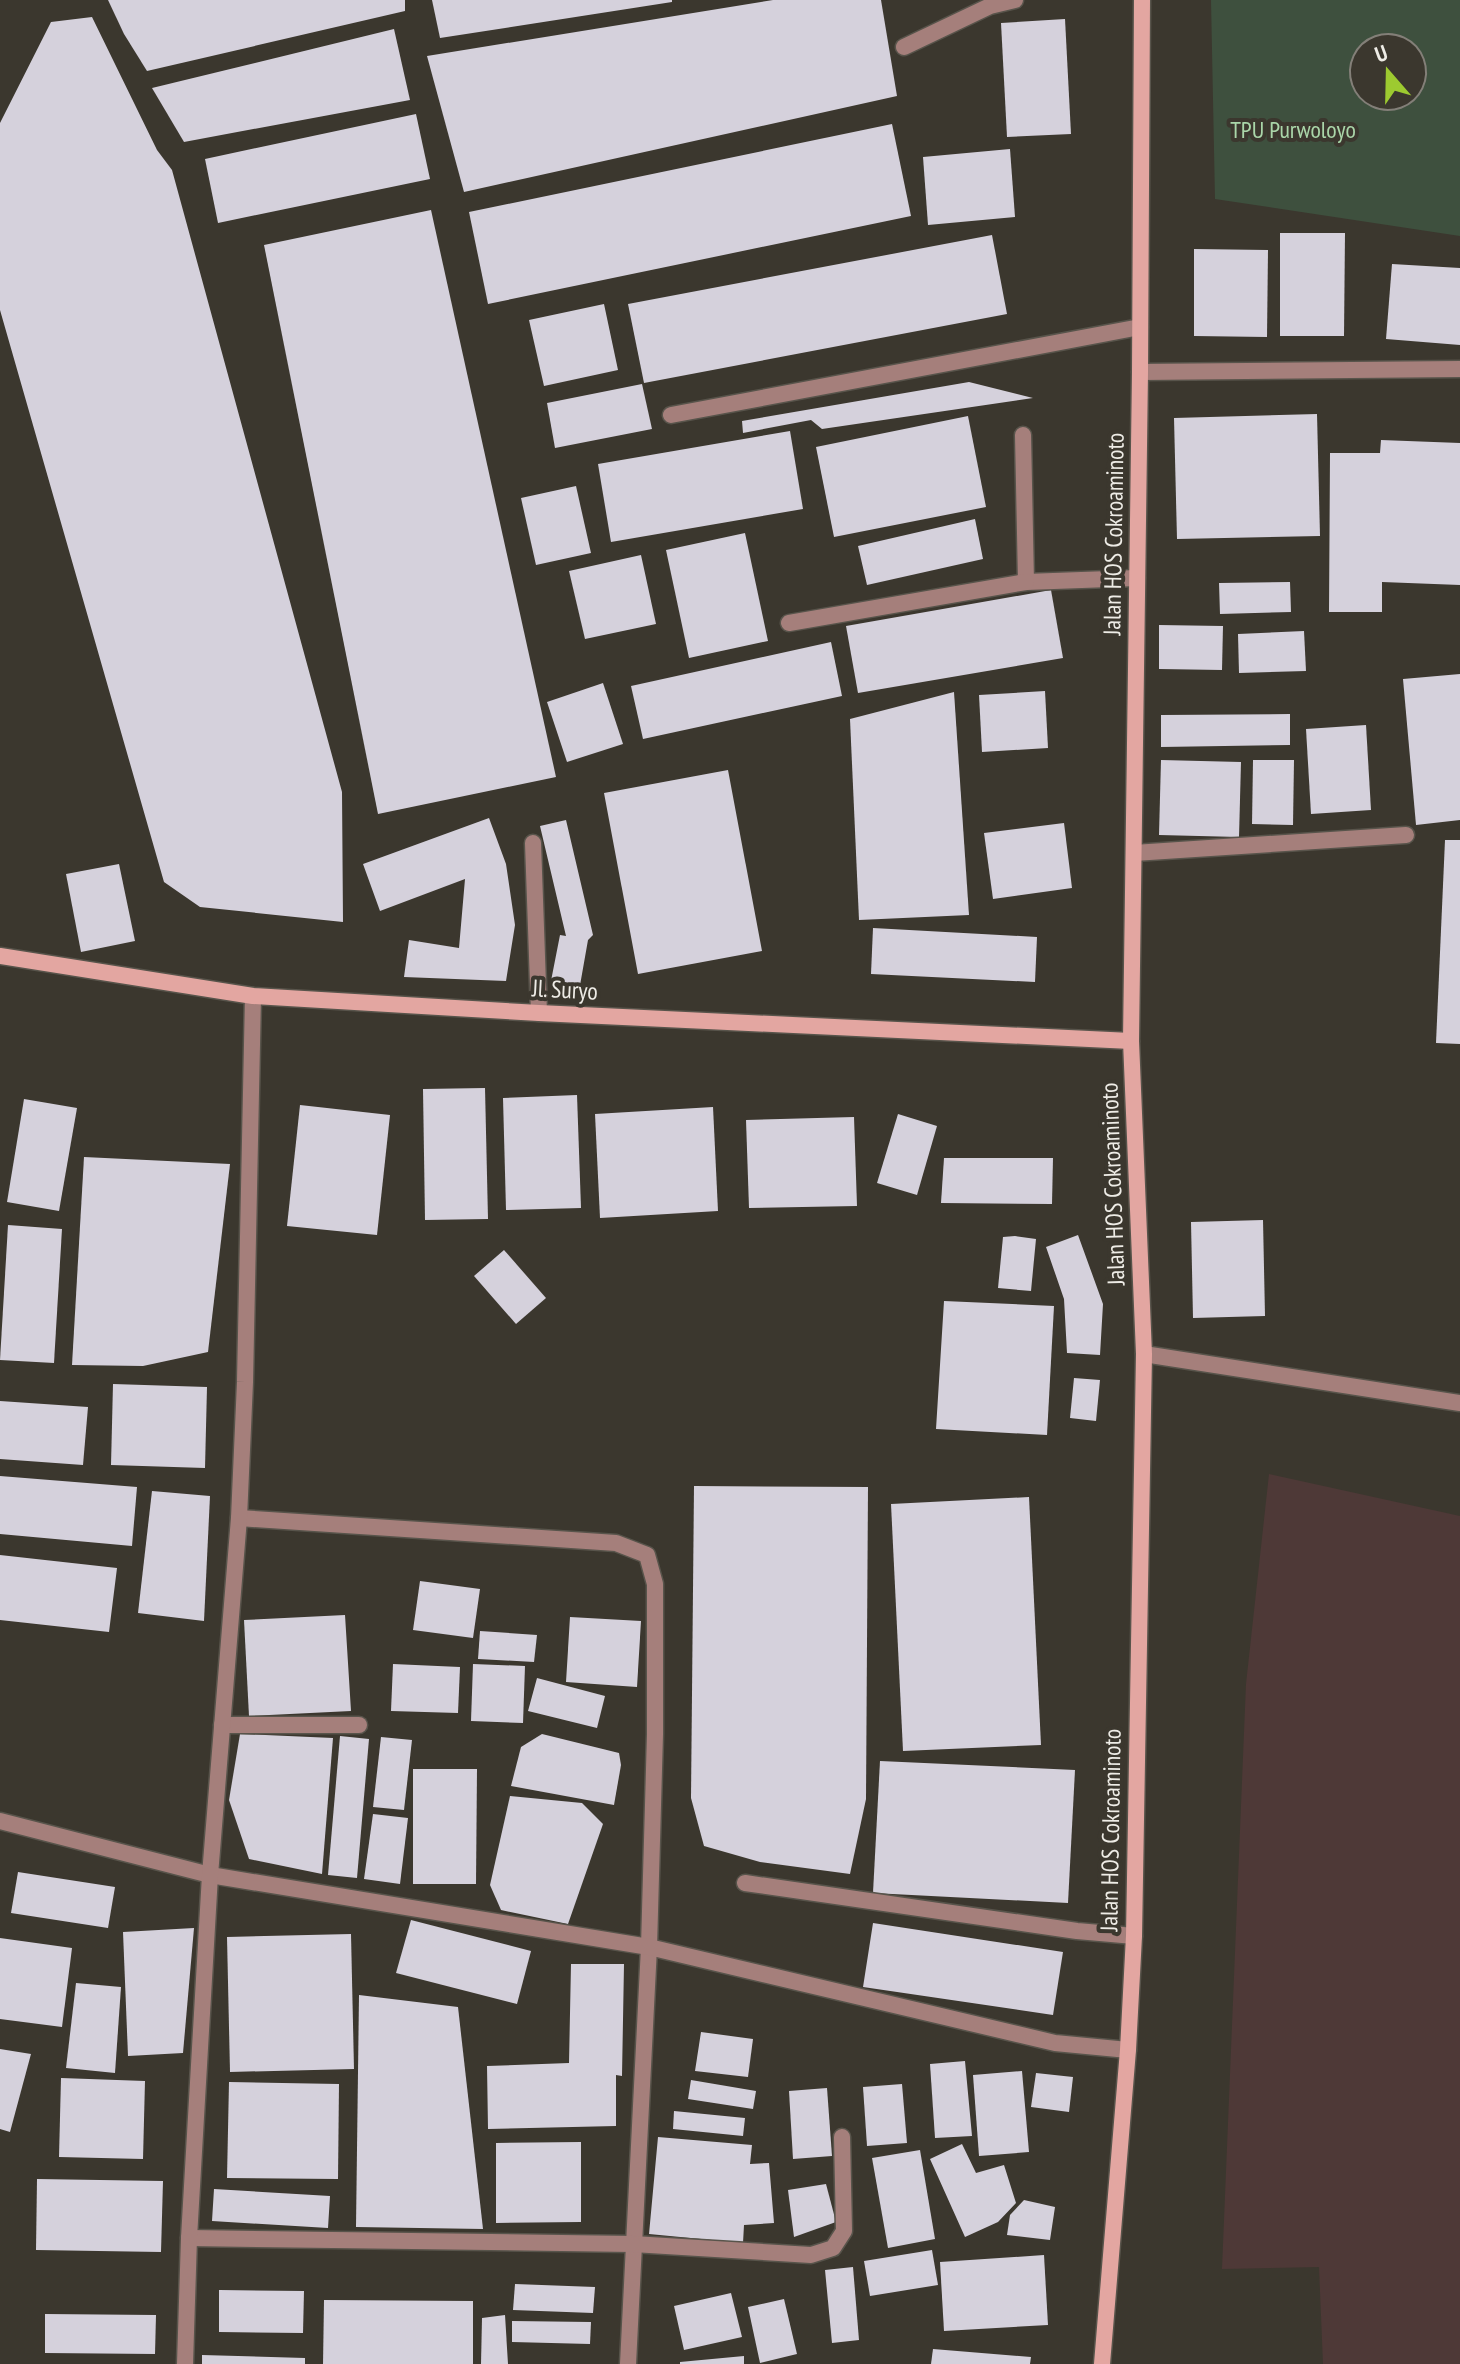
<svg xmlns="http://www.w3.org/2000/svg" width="1460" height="2364" viewBox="0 0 1460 2364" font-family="'PT Sans Narrow',sans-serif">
	<rect width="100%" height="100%" fill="#3b372e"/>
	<path fill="#4e3937" d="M1269 1474 1460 1516V2364H1323L1319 2267 1222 2269 1246 1684Z"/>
	<path fill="#3e503e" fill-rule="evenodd" d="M1211 0H1460V236L1215 199ZM1412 48V96H1364V48Z"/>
	<g fill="#d5d1dc">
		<path d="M108 0H405V11L147 71 124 34Z"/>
		<path d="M432 0H672V2L440 38Z"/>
		<path d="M773 0H881L897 96 464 192 427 56Z"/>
		<path d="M92 17 157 150 172 170 342 792 343 922 200 907 164 882 0 310V123L51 22Z"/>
		<path d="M1065 19 1071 134 1007 137 1001 23Z"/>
		<path d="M394 29 410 100 184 142 152 88Z"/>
		<path d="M416 114 430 179 218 223 205 159Z"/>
		<path d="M892 124 911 216 488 304 469 212Z"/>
		<path d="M1010 149 1015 217 928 225 923 157Z"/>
		<path d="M431 210 556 777 378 814 264 245Z"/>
		<path d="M1280 233H1345L1344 336H1280Z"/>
		<path d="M992 235 1007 314 644 383 628 304Z"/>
		<path d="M1194 249 1268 250 1267 337 1194 336Z"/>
		<path d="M1392 264 1460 268V345L1386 339Z"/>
		<path d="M604 304 618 370 544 386 529 320Z"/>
		<path d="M969 382 1033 398 822 429 811 420 743 433 742 421Z"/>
		<path d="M642 384 652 429 555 448 547 403Z"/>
		<path d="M1317 414 1320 536 1177 539 1174 418Z"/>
		<path d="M968 416 986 507 834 537 816 447Z"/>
		<path d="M790 431 803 509 611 542 598 464Z"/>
		<path d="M1381 440 1460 443V585L1382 582V612H1329L1330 453H1380Z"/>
		<path d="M576 486 591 553 536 565 521 498Z"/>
		<path d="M975 519 983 559 867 585 858 546Z"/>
		<path d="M745 533 768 641 689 658 666 550Z"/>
		<path d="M641 555 656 624 585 639 569 571Z"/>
		<path d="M1290 582 1291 612 1220 614 1219 583Z"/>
		<path d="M1051 590 1063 658 858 693 846 626Z"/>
		<path d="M1159 625 1223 626 1222 670 1159 669Z"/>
		<path d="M1304 631 1306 671 1239 673 1238 634Z"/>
		<path d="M831 642 842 696 643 739 631 686Z"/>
		<path d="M1460 674V820L1416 825 1403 679Z"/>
		<path d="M603 683 623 744 567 762 547 702Z"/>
		<path d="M1045 691 1048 748 982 752 979 695Z"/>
		<path d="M954 692 969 915 859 920 850 719Z"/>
		<path d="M1290 714V745L1161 747V715Z"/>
		<path d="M1366 725 1371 810 1311 814 1306 729Z"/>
		<path d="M1161 760 1241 762 1239 837 1159 835Z"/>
		<path d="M1253 760H1294L1293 825 1252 824Z"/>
		<path d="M728 770 762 951 638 974 604 793Z"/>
		<path d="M489 818 506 864 515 925 506 981 404 977 409 940 459 948 465 879 380 911 363 864Z"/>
		<path d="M566 820 593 935 588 940 579 991 550 986 560 935 566 936 540 826Z"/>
		<path d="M1064 823 1072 888 993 899 984 833Z"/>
		<path d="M1445 840H1460V1044L1436 1043Z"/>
		<path d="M119 864 135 941 81 952 66 874Z"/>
		<path d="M873 928 1037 937 1035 982 871 974Z"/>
		<path d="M485 1088 488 1219 425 1220 423 1089Z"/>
		<path d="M577 1095 581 1208 506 1210 503 1098Z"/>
		<path d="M24 1099 77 1108 59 1211 7 1202Z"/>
		<path d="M300 1105 390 1115 377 1235 287 1226Z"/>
		<path d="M713 1107 718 1211 600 1218 595 1114Z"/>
		<path d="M898 1114 937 1126 917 1195 877 1183Z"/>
		<path d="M854 1117 857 1206 749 1208 746 1120Z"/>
		<path d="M84 1157 230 1164 208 1352 143 1366 72 1365Z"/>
		<path d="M944 1158H1053L1052 1204 941 1203Z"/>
		<path d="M1263 1220 1265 1316 1193 1318 1191 1222Z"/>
		<path d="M8 1225 62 1229 54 1363 0 1360Z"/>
		<path d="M1078 1235 1103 1304 1100 1355 1067 1353 1064 1299 1046 1247Z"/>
		<path d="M1015 1236 1036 1239 1031 1291 998 1288 1003 1237Z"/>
		<path d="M504 1250 546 1298 516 1324 474 1276Z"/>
		<path d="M944 1301 1054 1306 1047 1435 936 1429Z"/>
		<path d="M1074 1378 1100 1380 1096 1421 1070 1418Z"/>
		<path d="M113 1384 207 1387 205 1468 111 1465Z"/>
		<path d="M0 1401 88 1407 83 1465 0 1459Z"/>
		<path d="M0 1476 137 1487 132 1546 0 1534Z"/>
		<path d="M694 1486 868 1487 866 1799 850 1874 760 1862 704 1846 691 1798Z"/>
		<path d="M152 1491 210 1496 204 1621 138 1613Z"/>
		<path d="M1029 1497 1041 1745 903 1751 891 1504Z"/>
		<path d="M0 1555 117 1568 109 1632 0 1620Z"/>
		<path d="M420 1581 480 1589 473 1638 413 1630Z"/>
		<path d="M345 1615 351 1711 249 1716 244 1620Z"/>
		<path d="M570 1617 641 1621 637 1687 566 1682Z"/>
		<path d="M480 1631 537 1635 534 1662 478 1659Z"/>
		<path d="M393 1664 460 1667 458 1713 391 1711Z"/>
		<path d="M473 1664 525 1666 523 1723 471 1721Z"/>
		<path d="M537 1678 605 1696 597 1728 528 1711Z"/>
		<path d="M240 1734 333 1738 322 1874 249 1859 229 1800Z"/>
		<path d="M542 1734 619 1753 621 1765 614 1805 511 1786 521 1747Z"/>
		<path d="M340 1736 369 1739 357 1878 328 1875Z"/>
		<path d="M381 1737 412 1740 404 1810 373 1807Z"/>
		<path d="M880 1761 1075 1770 1068 1903 873 1893Z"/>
		<path d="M413 1769H477L476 1884H413Z"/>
		<path d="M510 1796 582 1803 603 1824 568 1924 501 1910 490 1885Z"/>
		<path d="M373 1814 408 1818 400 1884 364 1879Z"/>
		<path d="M18 1872 115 1887 108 1928 11 1913Z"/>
		<path d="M411 1920 531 1951 517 2004 396 1973Z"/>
		<path d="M873 1923 1063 1952 1053 2015 863 1987Z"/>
		<path d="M194 1928 183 2053 128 2056 123 1932Z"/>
		<path d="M351 1934 354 2069 230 2072 227 1937Z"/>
		<path d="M0 1938 72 1948 62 2027 0 2019Z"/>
		<path d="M571 1964H624L622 2076 616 2075V2126L488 2129 487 2066 569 2063Z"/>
		<path d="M76 1983 121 1987 115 2073 66 2068Z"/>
		<path d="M359 1995 458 2007 483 2229 356 2227Z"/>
		<path d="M701 2032 753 2039 748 2077 695 2071Z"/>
		<path d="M0 2049 31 2054 10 2132 0 2129Z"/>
		<path d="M965 2061 972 2136 935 2138 930 2064Z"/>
		<path d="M1022 2071 1029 2152 979 2156 973 2075Z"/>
		<path d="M1036 2073 1073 2077 1069 2112 1031 2107Z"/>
		<path d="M61 2078 145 2081 143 2159 59 2157Z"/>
		<path d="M691 2080 756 2091 753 2109 688 2099Z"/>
		<path d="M229 2082 339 2084 338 2179 227 2178Z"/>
		<path d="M902 2084 907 2143 867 2146 863 2087Z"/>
		<path d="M827 2088 832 2156 793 2159 789 2091Z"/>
		<path d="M674 2111 745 2118 743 2136 673 2129Z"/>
		<path d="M658 2137 752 2145 750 2164 769 2163 774 2223 744 2225 743 2243 649 2234Z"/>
		<path d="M581 2142V2222L496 2223V2143Z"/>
		<path d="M962 2144 976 2173 1004 2165 1016 2203 998 2222 965 2237 930 2159Z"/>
		<path d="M920 2150 935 2239 888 2248 872 2158Z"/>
		<path d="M37 2179 163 2181 161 2252 36 2250Z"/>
		<path d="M826 2184 836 2222 794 2237 788 2190Z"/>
		<path d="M214 2189 330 2196 328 2228 212 2221Z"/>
		<path d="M1024 2200 1055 2207 1050 2240 1007 2235 1010 2215Z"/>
		<path d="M932 2250 938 2285 870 2296 864 2261Z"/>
		<path d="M1044 2255 1048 2325 944 2331 940 2262Z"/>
		<path d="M853 2267 859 2340 832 2343 825 2270Z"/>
		<path d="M515 2284 595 2287 593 2313 513 2310Z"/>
		<path d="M219 2290 304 2291 303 2333 219 2332Z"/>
		<path d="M731 2293 742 2337 684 2350 674 2306Z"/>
		<path d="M784 2299 797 2354 760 2363 748 2307Z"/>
		<path d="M324 2300 473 2301V2364H323Z"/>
		<path d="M45 2314 156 2315 155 2354 45 2353Z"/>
		<path d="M505 2315 508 2364H481L482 2318Z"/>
		<path d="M512 2321 591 2322 590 2344 512 2342Z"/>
		<path d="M933 2349 1031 2357 1030 2364H931Z"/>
		<path d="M202 2355 305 2358V2364H202Z"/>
		<path d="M744 2356V2364H680V2362Z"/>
	</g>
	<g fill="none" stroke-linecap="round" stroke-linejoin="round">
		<defs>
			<g id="lane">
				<path d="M904 47 990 6 1015 0"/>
				<path d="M671 415 1140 327"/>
				<path d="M533 843 539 1013"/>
				<path d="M745 1883 1077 1931 1134 1936"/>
			</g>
			<g id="street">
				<path d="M1140 372 1460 369"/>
				<path d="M1023 435 1026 582 1137 578"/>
				<path d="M789 623 1026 582"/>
				<path d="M1134 853 1406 835"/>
				<path d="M1144 1354 1460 1403"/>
				<path d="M239 1518 616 1543 647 1555 655 1584V1734L649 1947 628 2364"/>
				<path d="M222 1725H359"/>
				<path d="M0 1821 210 1875 649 1947 1055 2043 1128 2050"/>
				<path d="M189 2238 633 2244 811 2255 833 2248 844 2231 842 2137"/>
				<path d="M185 2364 189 2238 210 1875 239 1518 245 1382 253 996"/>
			</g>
			<g id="secondary">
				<path d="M0 956 253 996 539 1013 1131 1041"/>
				<path d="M1102 2364 1128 2050 1134 1936 1144 1354 1131 1041 1140 372 1142 0"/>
			</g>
		</defs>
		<use href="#lane" stroke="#58544b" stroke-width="19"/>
		<use href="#street" stroke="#58544b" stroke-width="19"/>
		<use href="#secondary" stroke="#58544b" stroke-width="19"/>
		<use href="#lane" stroke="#a57f7b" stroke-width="16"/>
		<use href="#street" stroke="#a57f7b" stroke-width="16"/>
		<use href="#secondary" stroke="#e3a6a1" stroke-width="16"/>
	</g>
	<g text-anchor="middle" stroke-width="8" stroke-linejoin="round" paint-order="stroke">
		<g font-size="24" fill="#aad6a9" stroke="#3b372e">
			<text x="1293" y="138">TPU Purwoloyo</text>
		</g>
		<g font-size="24" fill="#eeece6" stroke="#3b372e">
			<text transform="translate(1114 534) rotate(-89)" y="8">Jalan HOS Cokroaminoto</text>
			<text transform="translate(565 990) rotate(3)" y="8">Jl. Suryo</text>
			<text transform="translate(1113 1184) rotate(-92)" y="8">Jalan HOS Cokroaminoto</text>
			<text transform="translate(1111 1830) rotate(-89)" y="8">Jalan HOS Cokroaminoto</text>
		</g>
	</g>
	<g transform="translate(1388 72) rotate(340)"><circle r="38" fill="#3b372e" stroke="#837f78" stroke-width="2"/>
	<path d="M0-6L14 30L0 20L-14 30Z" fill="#9dca30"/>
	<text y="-12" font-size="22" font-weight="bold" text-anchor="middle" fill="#eeece6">U</text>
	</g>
</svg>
